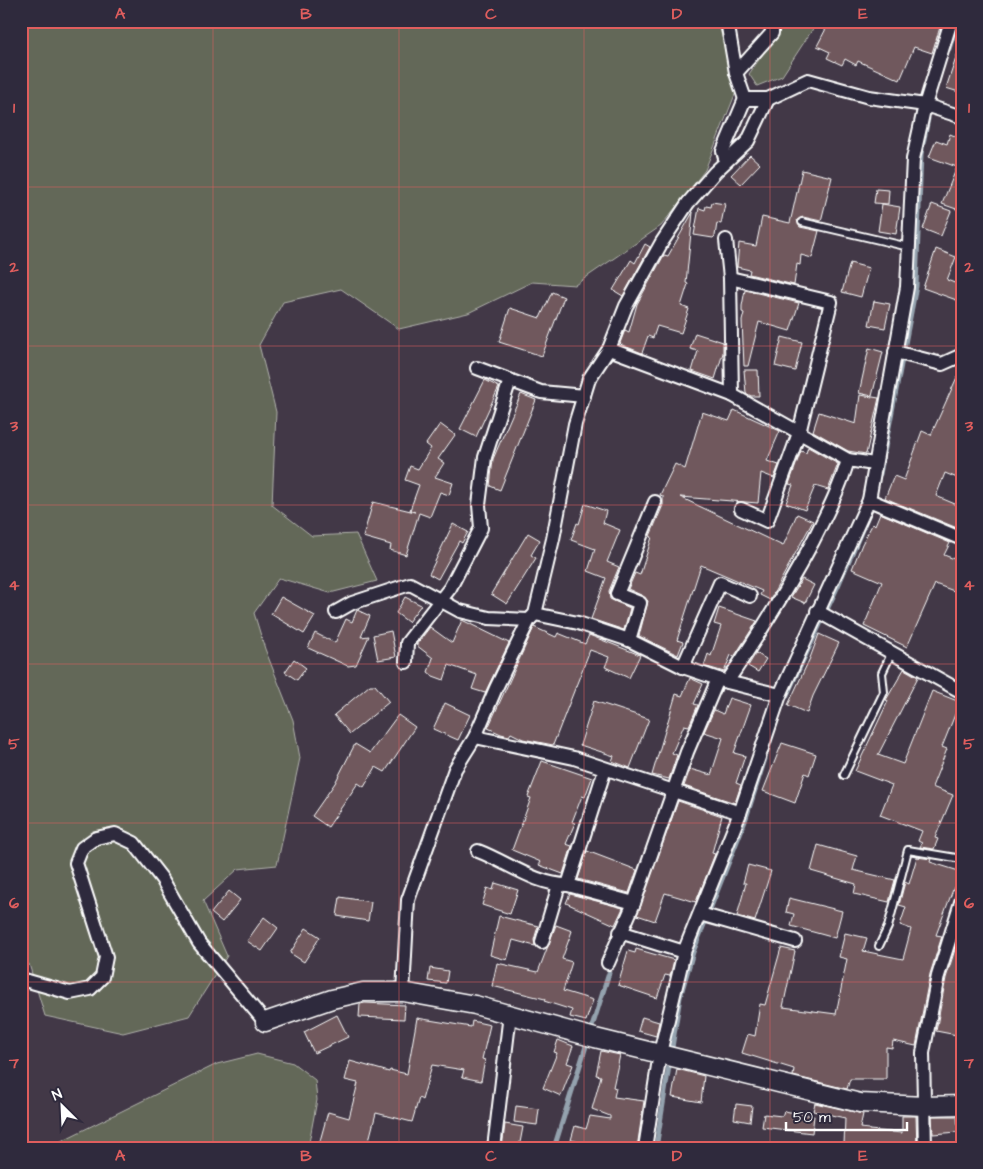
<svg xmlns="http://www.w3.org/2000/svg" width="983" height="1169" viewBox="0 0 983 1169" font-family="'Architects Daughter',sans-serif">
	<rect width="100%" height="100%" fill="#423847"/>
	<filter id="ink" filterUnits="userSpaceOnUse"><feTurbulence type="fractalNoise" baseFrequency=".02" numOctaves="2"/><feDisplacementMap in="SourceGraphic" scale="10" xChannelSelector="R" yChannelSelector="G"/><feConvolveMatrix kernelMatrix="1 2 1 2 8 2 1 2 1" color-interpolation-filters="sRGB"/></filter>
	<g filter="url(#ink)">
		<g fill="#636759" stroke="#b1b3ac">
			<path d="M21 21H718L736 92 705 170 661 226 575 285 532 282 468 313 399 329 341 289 283 302 259 345 276 412 272 505 312 536 356 534 377 581 330 593 279 578 254 613 265 649 293 720 300 758 277 865 238 869 203 901 227 956 189 1016 123 1033 45 1016 29 964 21 965Z"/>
			<path d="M786 21H818L782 76 757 86 749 74Z"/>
			<path d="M257 1054 293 1063 315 1080 317 1100 308 1148H47L217 1064Z"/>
		</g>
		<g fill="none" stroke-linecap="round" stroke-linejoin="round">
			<g stroke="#94a2ae" stroke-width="5">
				<path d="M949 49 958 21"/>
				<path d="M880 474 916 286 921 154 928 119"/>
				<path d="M786 697 838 586 873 504"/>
				<path d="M554 1148 609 973"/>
				<path d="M656 1148 680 997 693 952 745 821 765 759"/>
			</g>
		</g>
		<g fill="#6f595d" stroke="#fff">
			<path d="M830 21H942L932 53 914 47 900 80 858 61 856 65 845 59 842 65 827 58 830 52 817 46Z"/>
			<path d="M959 49H962V93L946 88Z"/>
			<path d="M950 134 962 139V211L942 204 957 167 929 157 936 140 947 144Z"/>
			<path d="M750 155 760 164 741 184 731 175Z"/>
			<path d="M802 170 832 177 821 221 803 217 797 220 800 227 819 231 812 258 801 255 800 265 797 264 794 285 749 274 750 270 737 267 739 243 756 246 762 217 790 223Z"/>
			<path d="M876 189 889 190 888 204 874 203Z"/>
			<path d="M712 202 725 204 721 224 717 223 715 236 713 238 694 235 699 208 705 210 706 206 711 207Z"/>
			<path d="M882 204 900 207 896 234 878 231Z"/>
			<path d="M932 204 951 211 941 236 923 229Z"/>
			<path d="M693 212 686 283 688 284 681 306 689 309 681 333 657 326 653 338 648 336 642 353 622 345 620 343 625 330 629 332 637 304 664 255 668 256Z"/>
			<path d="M645 244 650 247 623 296 613 290 631 260 635 263Z"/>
			<path d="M936 249 956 257 947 280 962 286V302L923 288Z"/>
			<path d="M850 263 869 268 861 297 842 292Z"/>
			<path d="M745 290 799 303 790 331 759 322 748 366H744L742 321 744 313 742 312V306Z"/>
			<path d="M552 292 564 297 542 356 499 342 510 308 540 318Z"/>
			<path d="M874 301 890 304 885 328 869 325Z"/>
			<path d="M695 333 723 342V353L715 379 692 371 698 351 690 349Z"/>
			<path d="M782 337 802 342 795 371 775 366Z"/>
			<path d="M869 348 883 352 872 396 859 393Z"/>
			<path d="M962 366V480L945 473 936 496 962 507V517L957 528 885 498 894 476 904 480 922 431 931 435Z"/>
			<path d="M744 370H758L759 396H751L746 393Z"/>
			<path d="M485 380 499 387 476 437 460 429Z"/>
			<path d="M521 394 536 400 500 490 490 486 493 459Z"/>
			<path d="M860 395 879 398 866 454 848 451 813 431 819 412 856 424Z"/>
			<path d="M734 410 780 431 767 461 779 465 774 478 761 473 758 503 680 497 783 546 797 514 813 521 770 600 760 595 762 591 701 565 677 640 683 642 678 655 639 636 648 601 643 596 628 589 635 573 640 575 652 537 650 536 663 505V496L660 495 675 464 685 469 702 412 729 421Z"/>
			<path d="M440 424 455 435 438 459 444 463 435 477 453 483 449 495 440 492 430 517 419 513 406 555 390 550 391 545 363 537 373 502 415 512 410 510 419 485 405 480 410 466 418 469 431 448 426 444Z"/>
			<path d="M808 447 838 464 828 490 815 486 805 510 786 503 793 485 789 484 801 451 806 453Z"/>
			<path d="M585 504 606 511 603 523 620 530 607 562 619 567 609 591 610 599 630 608 624 630 591 619 606 578 588 571 595 549 571 540 577 523 579 524Z"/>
			<path d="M880 513 950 543 944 555 962 562V594L935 584 907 647 864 626 882 582 852 569 862 544 873 523 875 525Z"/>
			<path d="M453 524 468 532 462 543 459 541 438 579 429 574Z"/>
			<path d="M528 533 540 540 531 555 536 558 507 604 491 594Z"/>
			<path d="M802 579 814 585 805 603 791 597Z"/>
			<path d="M281 597 315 616 304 634 271 614Z"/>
			<path d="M405 597 421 605 408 622 396 613Z"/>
			<path d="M719 608 757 621 734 657 731 655 724 672 704 666 708 654 711 656 721 626 714 624Z"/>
			<path d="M357 610 370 616 361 637 369 636 356 665 348 666 308 648 315 633 335 643 346 619 352 622Z"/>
			<path d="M462 620 509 643 485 693 472 689 477 675 449 665 444 680 433 676 428 672 433 658 416 645 430 627 452 643Z"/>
			<path d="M534 627 556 637 558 633 585 644 589 635 640 655 629 678 605 667 609 657 590 650 553 745 523 739 511 733 509 736 501 734 488 728Z"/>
			<path d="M391 631 396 657 378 660 373 635Z"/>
			<path d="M819 634 839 643 813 696 807 713 788 705 810 658Z"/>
			<path d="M756 653 766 659 758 672 748 666Z"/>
			<path d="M294 659 306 668 297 680 285 672Z"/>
			<path d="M904 669 918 677 878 755 903 764 932 691 960 702 942 747 947 749 932 787 953 795 935 838 938 839 934 849 920 847 922 843 918 841 922 831 880 815 892 785 855 771 888 701 886 700Z"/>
			<path d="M690 678 703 684 694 704 698 705 689 726 684 725 672 753 677 755 669 779 652 775 676 694 682 696Z"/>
			<path d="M370 685H375L389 702 350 734 334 715Z"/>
			<path d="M729 698 751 705 734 753 745 756 736 783 741 785 735 803 684 786 690 769 711 775 723 738 704 732 714 710 723 714Z"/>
			<path d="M594 701 649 719 630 768 612 761 614 756 580 745Z"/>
			<path d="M445 703 470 715 458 740 433 729Z"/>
			<path d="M398 715 415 727 385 772 376 767 364 787 358 783 328 827 312 816 335 783 355 744 370 753Z"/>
			<path d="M782 743 816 754 809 775 805 773 795 803 763 791Z"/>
			<path d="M542 761 592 778 585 797 582 796 572 822 575 823 566 844 572 846 563 874 539 865 541 862 512 850 531 798 528 797Z"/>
			<path d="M678 801 722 816 712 853 715 854 696 902 665 893 655 921 637 915Z"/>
			<path d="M818 845 857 856 853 870 895 880 889 902 854 894 856 884 811 871Z"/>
			<path d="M587 851 637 870 629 893 578 879Z"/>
			<path d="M917 857 931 859 930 862 962 872V889L954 887 936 935 942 936 930 974 916 1046 893 1041 892 1048 886 1047V1079H850L847 1089 793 1076 794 1069 742 1053 748 1034 755 1036 760 1004 765 1005 781 948 795 951 783 1007 836 1014 847 959 839 957 845 933 867 938 863 951 903 959 911 929 900 925 906 907 899 905 905 882 909 884Z"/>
			<path d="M748 865 771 871 755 921 737 916 746 883H743Z"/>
			<path d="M495 883 518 890 510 914 482 905 487 888 493 890Z"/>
			<path d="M229 891 240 900 222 922 211 913Z"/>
			<path d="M570 894 623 908 615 925 566 903Z"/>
			<path d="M340 897 371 902 368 921 337 916Z"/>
			<path d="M789 898 842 911 835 938 791 926 794 914 786 912Z"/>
			<path d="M499 916 538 926 534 940 535 946 513 940 507 960 490 955Z"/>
			<path d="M264 917 278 928 262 951 247 941Z"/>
			<path d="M556 925 572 931 562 959 572 962 563 991 593 1000 586 1021 570 1017 572 1010 544 1001 545 999 492 986 497 963 538 972Z"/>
			<path d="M306 928 320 937 304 962 290 953Z"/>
			<path d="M958 940 962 941V1036L936 1031 946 978Z"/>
			<path d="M636 949 674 960 670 976 665 975 657 998 618 985 628 951 635 953Z"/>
			<path d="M430 968 448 971 446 983 428 981Z"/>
			<path d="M365 1003 405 1005 404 1019 359 1017 360 1004Z"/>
			<path d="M337 1015 348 1037 314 1053 304 1032Z"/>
			<path d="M642 1017 659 1022 656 1036 638 1031Z"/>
			<path d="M417 1018 471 1027 472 1021 490 1025 482 1059 485 1060 481 1081 462 1077 464 1070 432 1065 422 1100 419 1098 412 1122 376 1113 367 1148H318L328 1112 349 1118 358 1083 345 1080 350 1061 389 1072 390 1070 407 1074Z"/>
			<path d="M558 1040 573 1046 567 1063 573 1065 561 1096 543 1088 557 1053 554 1052Z"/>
			<path d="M601 1051 620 1055 613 1087 616 1088 614 1097 644 1101 637 1148H604L571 1140 575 1126 586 1129 590 1116 610 1119V1116L592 1109 601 1076 596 1075Z"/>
			<path d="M677 1069 704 1076 701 1102 672 1097Z"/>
			<path d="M815 1103 863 1114 860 1128 869 1129V1130L902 1133V1116H916L917 1148 844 1145 845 1118 813 1111Z"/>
			<path d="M736 1104 752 1106 750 1122 734 1119Z"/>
			<path d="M516 1106 539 1109 537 1125 514 1122Z"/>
			<path d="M784 1111 814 1116 812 1133 762 1127 764 1114 782 1116Z"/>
			<path d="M932 1116H957L958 1132 933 1134Z"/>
			<path d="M505 1124 523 1127 519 1148H502Z"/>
		</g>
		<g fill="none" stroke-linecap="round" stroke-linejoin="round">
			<defs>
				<g id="lane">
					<path d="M802 222 909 247"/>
					<path d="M844 775 884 692 882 673 892 652"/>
					<path d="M879 946 888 927 908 850 962 859"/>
				</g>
				<g id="street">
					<path d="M727 21 736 73"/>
					<path d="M772 21V33L736 73 745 99H768L808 80 869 97 925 105 951 21"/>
					<path d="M726 161 723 151 745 99"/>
					<path d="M726 240 730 278 732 395"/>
					<path d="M730 278 831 302 799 433 767 521 741 509"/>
					<path d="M609 349 732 395 848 460 874 464"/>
					<path d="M895 352 942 364 962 355"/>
					<path d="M477 368 541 392 584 396"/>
					<path d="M869 500 962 539"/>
					<path d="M817 611 962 692"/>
					<path d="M336 612 352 603 410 584 460 611 489 618 529 620"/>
					<path d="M535 614 578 623 629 640 683 667 727 682 780 695"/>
					<path d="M629 640 640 603 617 594 655 502"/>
					<path d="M406 662 407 643 450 588 481 528 479 505 485 457 510 380"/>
					<path d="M683 667 720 583 750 596"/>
					<path d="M727 682C758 636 787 590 813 541 826 515 840 488 848 460"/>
					<path d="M475 737 574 758 740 813"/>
					<path d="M478 851C507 862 536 885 568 885L634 903"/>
					<path d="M568 885 605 769"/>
					<path d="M700 914 795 941"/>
					<path d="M620 932 684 952"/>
					<path d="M542 942 559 885"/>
					<path d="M608 963 634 903 687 752 718 679"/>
					<path d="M21 979 70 993 90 989 102 977 106 957 76 863 82 848 96 838 115 834 134 843 162 879 199 943 265 1022"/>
					<path d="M403 992 408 900 455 769 475 737 496 688 529 620 535 614 553 539 575 424 589 379 609 349 626 306 662 242 688 203 715 172 748 141 768 99"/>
					<path d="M494 1148 510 1014"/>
					<path d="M645 1148 660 1053 684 952 740 813 780 695 869 500 907 287 913 159 925 105 962 117"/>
					<path d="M925 1148 923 1053 938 976 962 899"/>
				</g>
				<path id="secondary" d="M265 1022 332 999 363 992H403L475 1005 595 1038 860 1103 924 1106 962 1105"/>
			</defs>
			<use href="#lane" stroke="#fff" stroke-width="10"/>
			<use href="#street" stroke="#fff" stroke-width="16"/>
			<use href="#secondary" stroke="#fff" stroke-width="21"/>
			<use href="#lane" stroke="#2f2a3d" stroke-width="6"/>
			<use href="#street" stroke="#2f2a3d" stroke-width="12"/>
			<use href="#secondary" stroke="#2f2a3d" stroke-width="18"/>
		</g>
	</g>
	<path fill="none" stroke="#e05e5e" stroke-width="1" stroke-opacity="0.55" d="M213 21V1148M399 21V1148M584 21V1148M770 21V1148M21 187H962M21 346H962M21 505H962M21 664H962M21 823H962M21 982H962"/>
	<rect width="983" height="1169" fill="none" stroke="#2f2a3d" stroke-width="55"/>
	<g transform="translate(62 1106) rotate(336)" stroke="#2f2a3d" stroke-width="4" paint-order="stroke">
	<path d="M0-4L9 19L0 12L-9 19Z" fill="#ffffff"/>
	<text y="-8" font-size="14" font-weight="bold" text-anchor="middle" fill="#ffffff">N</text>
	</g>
	<path d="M786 1122v8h121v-8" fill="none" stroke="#ffffff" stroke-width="2.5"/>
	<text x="793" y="1122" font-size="15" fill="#ffffff" stroke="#2f2a3d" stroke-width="4" paint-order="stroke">50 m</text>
	<rect x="28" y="28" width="928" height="1114" fill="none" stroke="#e05e5e" stroke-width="2"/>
	<g font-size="16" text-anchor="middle" font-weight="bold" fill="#e05e5e">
		<text x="120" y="19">A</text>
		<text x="306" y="19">B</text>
		<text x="491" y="19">C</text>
		<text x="677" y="19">D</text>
		<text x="863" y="19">E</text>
		<text x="14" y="113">1</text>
		<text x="969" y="113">1</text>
		<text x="14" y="272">2</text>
		<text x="969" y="272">2</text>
		<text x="14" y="431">3</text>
		<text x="969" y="431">3</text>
		<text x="14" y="590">4</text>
		<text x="969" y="590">4</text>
		<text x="14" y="749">5</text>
		<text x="969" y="749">5</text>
		<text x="14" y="908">6</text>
		<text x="969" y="908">6</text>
		<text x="14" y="1068">7</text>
		<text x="969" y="1068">7</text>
		<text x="120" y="1161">A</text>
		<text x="306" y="1161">B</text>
		<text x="491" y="1161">C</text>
		<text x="677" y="1161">D</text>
		<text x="863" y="1161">E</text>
	</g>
</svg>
